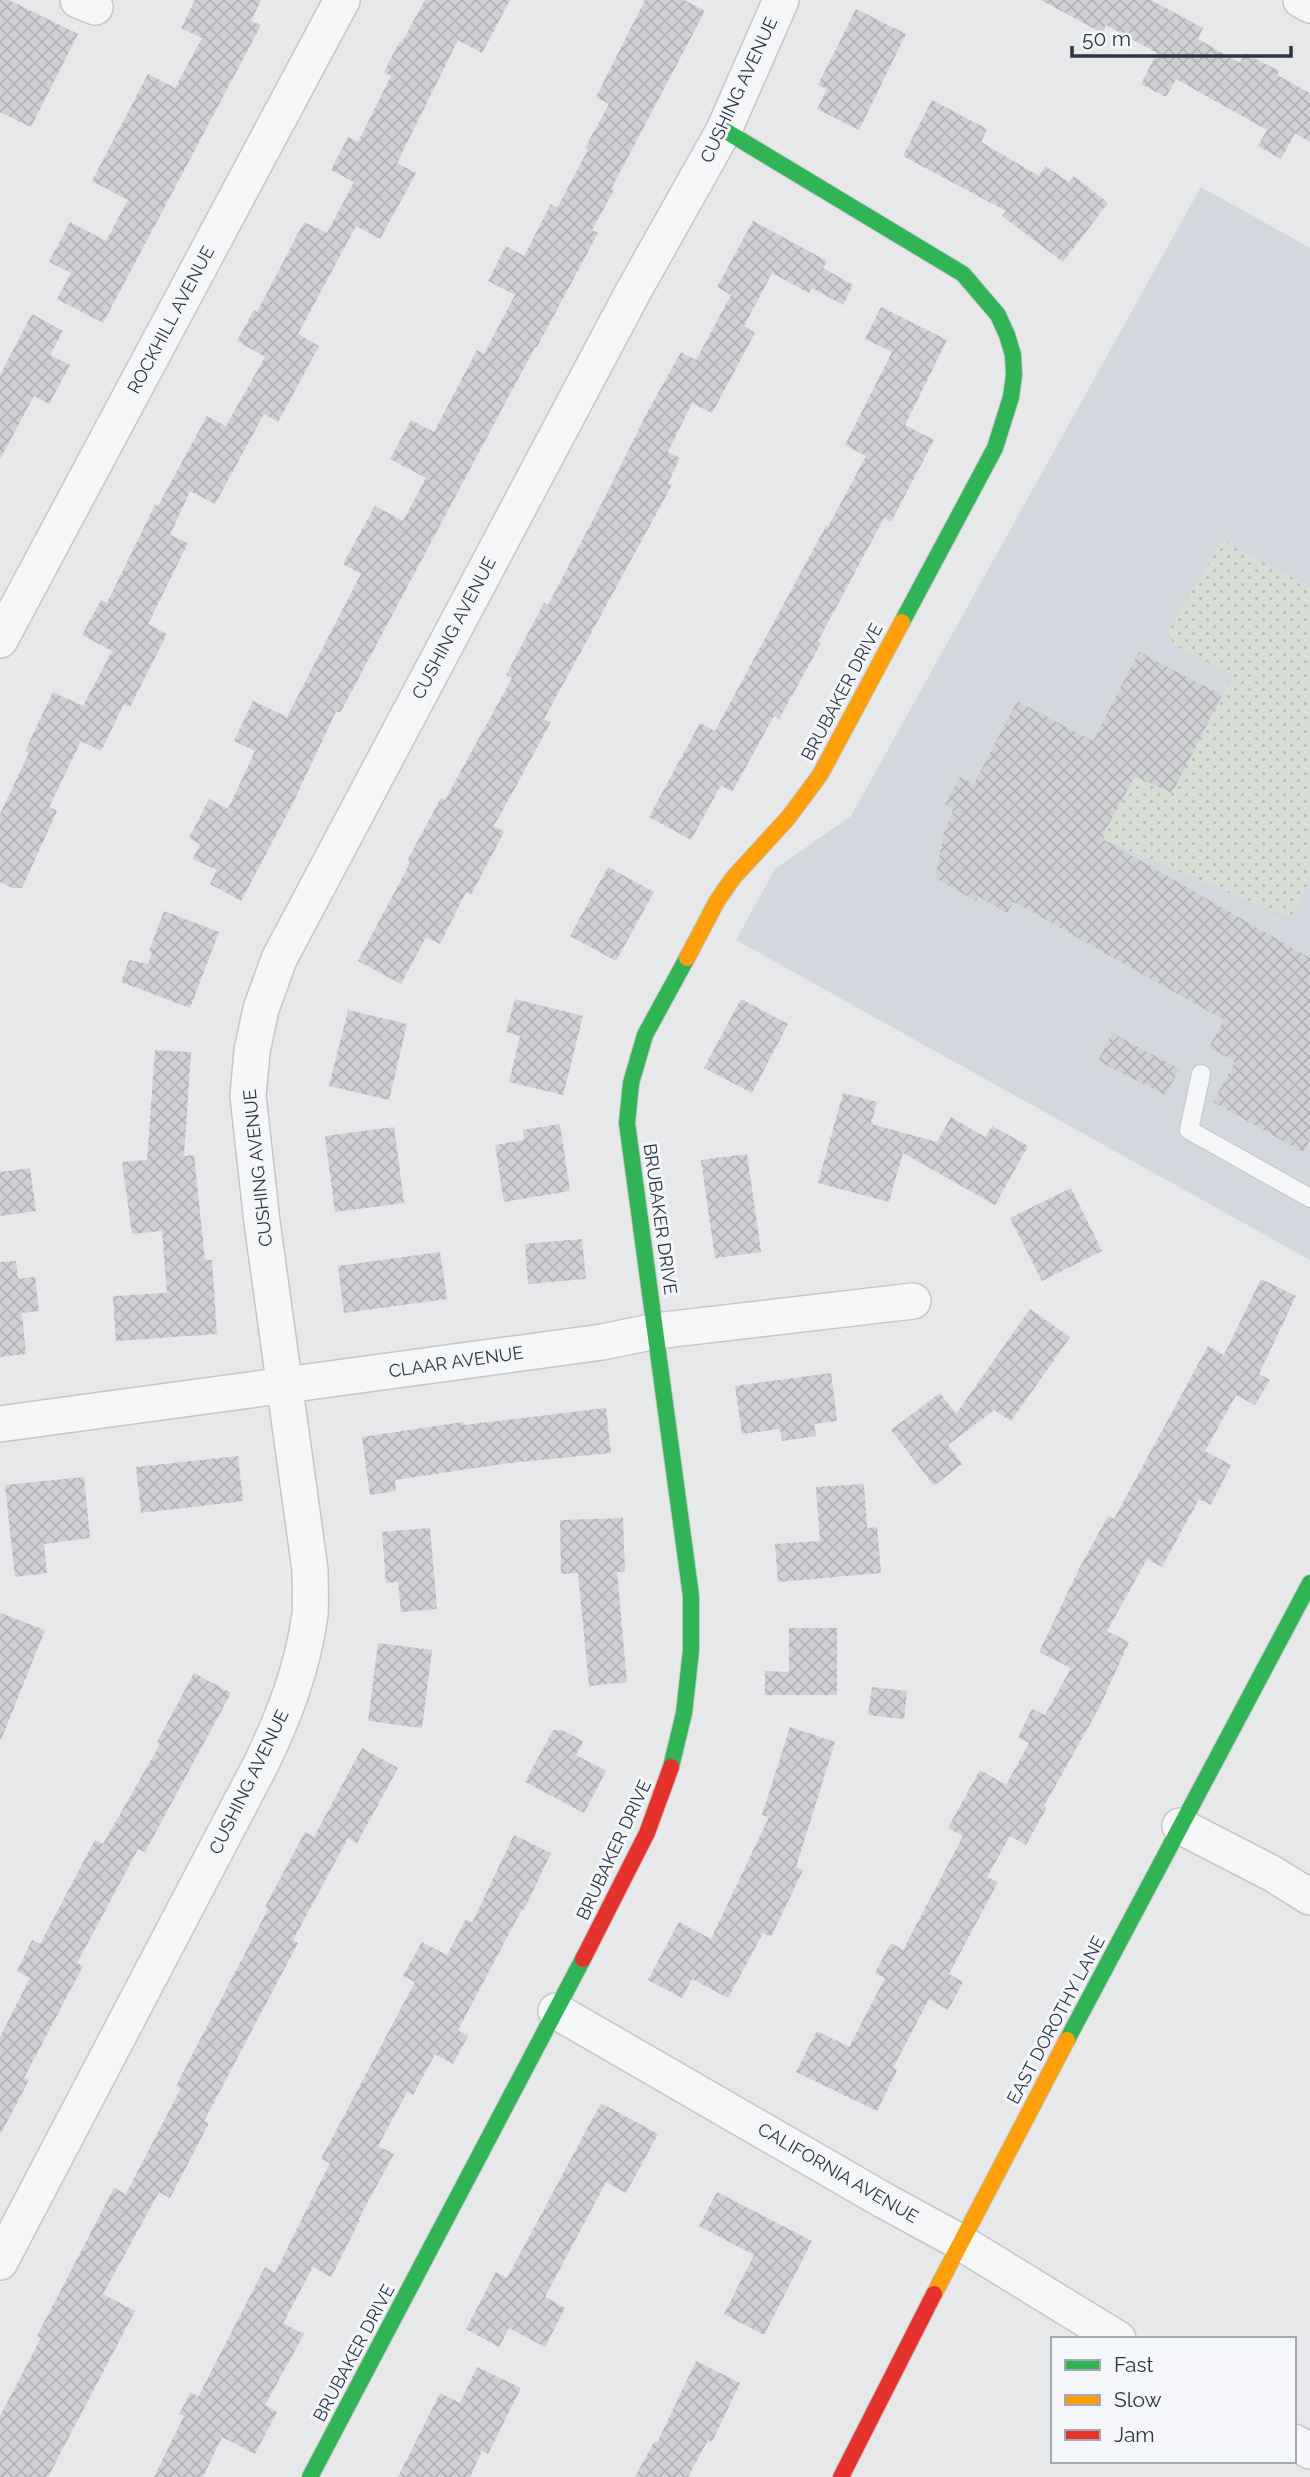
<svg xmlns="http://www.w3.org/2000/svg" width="1310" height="2477" viewBox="0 0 1310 2477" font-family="Raleway,sans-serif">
	<defs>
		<pattern id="park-dots" width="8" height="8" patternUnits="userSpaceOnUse" patternTransform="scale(1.75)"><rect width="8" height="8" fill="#d6ded6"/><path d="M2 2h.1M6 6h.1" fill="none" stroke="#b8bfb9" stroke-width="1.8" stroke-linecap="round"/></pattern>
		<pattern id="building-cross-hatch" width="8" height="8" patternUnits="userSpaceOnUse" patternTransform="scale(1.75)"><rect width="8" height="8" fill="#ced0d3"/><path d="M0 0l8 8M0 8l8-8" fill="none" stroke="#b1b3b6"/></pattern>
	</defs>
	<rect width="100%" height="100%" fill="#e6e8ea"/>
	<path fill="#d4d7dd" d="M1201 187 1310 248V1260L736 940 775 869 851 816Z"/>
	<path fill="url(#park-dots)" d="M1222 540 1310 587V883L1290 918 1101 839 1135 776 1172 793 1233 675 1174 645 1168 631Z"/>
	<g fill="url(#building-cross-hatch)">
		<path d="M0 0H9L78 34 31 127 0 112Z"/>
		<path d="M195 0H261L251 21 261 25 103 323 57 299 71 273 49 262 70 222 106 241 128 200 92 181 148 74 175 88 202 38 181 28Z"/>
		<path d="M425 0H510L482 53 458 40 397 163 416 173 380 239 356 226 298 334 319 346 278 422 264 414 215 504 190 491 170 535 188 543 148 624 167 634 130 707 124 704 101 751 81 741 49 807 57 811 22 888H12L0 882V814L29 753 25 751 53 692 83 706 112 651 82 635 101 600 107 603 155 505 158 506 207 416 226 426 265 357 237 341 254 310 257 312 304 222 327 233 354 182 331 170 348 137 358 142 391 76 384 72 400 41 402 42Z"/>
		<path d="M645 0H684L705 11 611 189 614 190 592 230 598 233 537 347H535L340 713 336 711 293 803 241 901 210 884 217 870 193 859 200 844 189 838 209 799 228 809 255 751 234 741 253 701 287 717 361 574 343 564 375 506 403 521 426 478 390 459 411 420 434 432 477 350 484 354 515 295 488 281 506 246 524 256 551 204 557 208 588 150 585 148 609 104 596 97Z"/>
		<path d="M1041 0H1151L1203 28 1198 39 1240 63 1245 53 1279 71 1277 75 1310 93V142L1295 133 1281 159 1258 146 1267 130 1176 79 1166 97 1141 84 1157 53 1106 25 1102 33Z"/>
		<path d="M856 9 906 34 859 130 817 109 827 89 818 85Z"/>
		<path d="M932 100 987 129 981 142 1039 176 1045 166 1069 182 1074 176 1108 203 1063 262 1002 216 1006 211 903 156Z"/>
		<path d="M753 221 827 261 823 268 853 285 843 305 812 288 809 293 772 273 744 326 755 333 712 413 692 403 668 452 680 458 668 483 672 485 544 719 551 722 494 826 504 832 471 895 466 892 440 944 426 937 401 984 358 961 410 863 407 861 441 798 445 800 512 678 506 675 544 603 548 605 606 495 647 413 681 352 696 360 731 295 717 287Z"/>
		<path d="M881 307 947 340 905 425 934 440 891 522 884 518 818 641 821 643 779 719 774 716 732 792 721 785 691 840 649 817 700 723 715 731 826 526 828 527 866 456 845 445 892 352 865 339Z"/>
		<path d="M32 314 63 331 50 355 70 365 49 404 34 396 0 459V375Z"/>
		<path d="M1139 652 1222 695 1172 793 1135 776 1101 838 1310 958V1139L1303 1152 1213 1102 1235 1062 1209 1047 1224 1020 1014 902 1007 913 978 896 976 901 935 878 944 833 953 811 945 804 960 777 974 784 1017 701 1093 741Z"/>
		<path d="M608 867 654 892 616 961 570 936Z"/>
		<path d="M164 911 219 932 190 1008 121 982 129 960 148 964 152 953 149 951Z"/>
		<path d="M515 999 583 1016 563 1095 509 1082 520 1036 506 1032Z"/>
		<path d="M741 999 788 1024 752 1093 704 1068Z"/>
		<path d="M348 1010 407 1024 389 1100 329 1086Z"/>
		<path d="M1112 1033 1180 1069 1165 1095 1098 1061Z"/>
		<path d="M155 1050 191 1052 184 1156 194 1155 205 1260H212L217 1334 116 1341 113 1296 167 1293 162 1231 132 1234 122 1162 147 1160Z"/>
		<path d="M843 1093 877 1102 871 1124 937 1142 951 1117 985 1137 992 1126 1028 1146 995 1205 903 1153 889 1202 818 1183Z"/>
		<path d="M560 1124 570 1191 504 1202 495 1145 524 1140 523 1130Z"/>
		<path d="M394 1127 404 1203 335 1212 325 1136Z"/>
		<path d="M747 1154 761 1252 715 1258 701 1160Z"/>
		<path d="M30 1168 36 1211 0 1216V1172Z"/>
		<path d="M1071 1188 1102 1251 1042 1281 1010 1218Z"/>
		<path d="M582 1239 586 1279 528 1284 525 1244Z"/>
		<path d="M440 1252 447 1299 344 1313 338 1266Z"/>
		<path d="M16 1261 18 1279 35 1277 39 1311 22 1313 26 1354 0 1357V1262Z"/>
		<path d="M1261 1279 1296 1296 1259 1374 1270 1380 1255 1405 1236 1395 1205 1451 1231 1465 1211 1505 1199 1499 1162 1567 1147 1559 1107 1631 1129 1642 1099 1708 1044 1806 1047 1807 1026 1845 1010 1836 987 1877 998 1882 949 1974 963 1982 948 2010 929 1999 893 2068 897 2070 877 2111 796 2072 817 2031 849 2047 885 1978 875 1973 891 1943 903 1950 963 1836 948 1828 980 1770 1006 1785 1029 1743 1018 1737 1032 1709 1045 1715 1071 1668 1039 1652 1079 1569 1108 1516 1114 1519 1208 1346 1224 1355Z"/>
		<path d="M1030 1309 1070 1337 1011 1421 994 1410 948 1445 962 1464 934 1486 891 1430 940 1393 956 1414Z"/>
		<path d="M831 1373 837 1421 814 1424 816 1436 782 1441 780 1429 742 1434 735 1386Z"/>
		<path d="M606 1408 611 1453 509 1463 395 1480 396 1491 370 1495 362 1437 463 1422 464 1425Z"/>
		<path d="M238 1456 243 1501 141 1513 136 1467Z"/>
		<path d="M84 1477 90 1538 44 1544 47 1573 15 1577 5 1485Z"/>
		<path d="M864 1484 867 1528 877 1527 881 1573 778 1582 775 1544 820 1541 816 1487Z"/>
		<path d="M623 1518 625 1572H617L627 1682 589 1686 578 1573 561 1574 560 1520Z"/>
		<path d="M430 1528 437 1609 401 1612 398 1582 386 1583 382 1532Z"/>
		<path d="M0 1613 45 1630 1 1740 0 1739Z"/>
		<path d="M789 1628H837V1695H765V1671L789 1672Z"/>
		<path d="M378 1643 432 1650 422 1728 368 1721Z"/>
		<path d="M194 1673 231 1693 145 1852 138 1849 77 1963 83 1966 24 2078 29 2080 0 2135V2037L30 1978 17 1971 32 1940 40 1944 95 1840 103 1844 160 1744 157 1742Z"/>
		<path d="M872 1687 907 1691 904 1719 868 1715Z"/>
		<path d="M790 1727 835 1742 796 1867 803 1870 771 1937 763 1933 728 1998 692 1979 682 1998 648 1980 679 1922 711 1939 769 1817 762 1815Z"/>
		<path d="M553 1730H562L583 1741 576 1755 606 1771 584 1813 525 1782Z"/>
		<path d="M362 1748 398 1768 357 1843 348 1838 293 1940 298 1943 204 2121 209 2123 170 2198 159 2192 103 2294 135 2311 48 2477H0V2416L41 2338 37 2336 114 2188 126 2194 181 2088 176 2086 268 1909 265 1907 305 1832 314 1837Z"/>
		<path d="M514 1835 551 1853 524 1910 522 1909 458 2030 468 2036 453 2064 435 2054 413 2095 407 2092 378 2146 394 2154 358 2220H360L331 2277 313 2267 283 2323 304 2334 265 2405 277 2412 255 2454 222 2437 203 2477H154L184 2416 179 2414 191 2392 198 2397 265 2267 275 2273 330 2163 321 2159 415 1982 403 1976 422 1942 447 1955 466 1919 472 1923Z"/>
		<path d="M601 2103 658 2134 626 2193 606 2182 545 2297 565 2308 545 2347 509 2328 499 2347 466 2329 496 2272 507 2278Z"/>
		<path d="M717 2192 812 2241 764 2335 724 2314 754 2255 699 2226Z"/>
		<path d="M696 2361 740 2383 712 2442 708 2440 688 2477H635L654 2442 657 2443Z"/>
		<path d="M477 2367 521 2388 488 2454 482 2451 470 2477H398L440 2393 460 2403Z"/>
	</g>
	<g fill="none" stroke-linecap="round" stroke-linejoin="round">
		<defs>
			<path id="lane" d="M1201 1074 1189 1130 1310 1198"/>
			<g id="street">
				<path d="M78 0 95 7"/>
				<path d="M1301 0 1310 5"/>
				<path d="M0 640 342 0"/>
				<path d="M0 1424 602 1342 656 1331 913 1301"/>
				<path d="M1180 1826 1273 1874 1310 1897"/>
				<path d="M556 2011 883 2200 960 2242 1118 2339"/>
				<path d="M0 2262 261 1764C284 1716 303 1668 310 1614 311 1600 310 1584 310 1570L262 1222 248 1096 252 1051 261 1009 279 959 633 292 724 130 781 0"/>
				<path d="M1294 2442 1310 2451"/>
			</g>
			<g id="fast">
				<path d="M724 130 963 274 998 315 1007 335 1013 355 1014 375 1011 397 995 448 902 622"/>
				<path d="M671 1767 684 1713 691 1650V1596L627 1123 631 1083 645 1035 687 958"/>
				<path d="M1067 2040 1310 1583"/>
				<path d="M310 2477 583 1959"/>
			</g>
			<g id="slow">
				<path d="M687 958 717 901 733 878 788 818 820 775 902 622"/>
				<path d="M934 2294 1067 2040"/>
			</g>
			<g id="jam">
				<path d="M583 1959 647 1833 671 1767"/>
				<path d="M841 2477 934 2294"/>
			</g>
		</defs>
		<use href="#lane" stroke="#c4c6c8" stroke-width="20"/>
		<use href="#street" stroke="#c4c6c8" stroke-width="38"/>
		<use href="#fast" stroke="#c4c6c8" stroke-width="18"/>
		<use href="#slow" stroke="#c4c6c8" stroke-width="18"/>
		<use href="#jam" stroke="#c4c6c8" stroke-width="18"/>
		<use href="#lane" stroke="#f5f6f7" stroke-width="18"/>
		<use href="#street" stroke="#f5f6f7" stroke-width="35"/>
		<use href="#fast" stroke="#30b455" stroke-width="16"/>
		<use href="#slow" stroke="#ff9f0a" stroke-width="16"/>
		<use href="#jam" stroke="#e5322d" stroke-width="16"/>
	</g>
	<g text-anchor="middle" stroke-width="6" stroke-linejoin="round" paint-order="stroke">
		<g font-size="18" fill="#2b3445" stroke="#f4f6f9">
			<text transform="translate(739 90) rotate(-65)" y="6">CUSHING AVENUE</text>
			<text transform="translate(171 320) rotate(-62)" y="6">ROCKHILL AVENUE</text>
			<text transform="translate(454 628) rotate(-62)" y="6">CUSHING AVENUE</text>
			<text transform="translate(842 692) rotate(-62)" y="6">BRUBAKER DRIVE</text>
			<text transform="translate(258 1168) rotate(-96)" y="6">CUSHING AVENUE</text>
			<text transform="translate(660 1219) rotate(82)" y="6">BRUBAKER DRIVE</text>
			<text transform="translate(456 1362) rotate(-8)" y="6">CLAAR AVENUE</text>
			<text transform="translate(249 1782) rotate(-64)" y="6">CUSHING AVENUE</text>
			<text transform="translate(614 1850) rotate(-65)" y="6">BRUBAKER DRIVE</text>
			<text transform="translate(1056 2020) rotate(-62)" y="6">EAST DOROTHY LANE</text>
			<text transform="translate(838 2173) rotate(30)" y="6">CALIFORNIA AVENUE</text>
			<text transform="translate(354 2353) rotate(-62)" y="6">BRUBAKER DRIVE</text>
		</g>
	</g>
	<rect x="1051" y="2337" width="245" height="126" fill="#f4f6f9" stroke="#a4a8b1" stroke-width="2"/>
	<rect x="1065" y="2360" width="35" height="10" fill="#30b455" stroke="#a4a8b1" stroke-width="2"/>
	<text x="1114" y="2372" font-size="21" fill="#2b3445">Fast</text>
	<rect x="1065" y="2395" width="35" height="10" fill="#ff9f0a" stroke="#a4a8b1" stroke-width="2"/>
	<text x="1114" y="2407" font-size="21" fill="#2b3445">Slow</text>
	<rect x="1065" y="2430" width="35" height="10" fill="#e5322d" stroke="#a4a8b1" stroke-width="2"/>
	<text x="1114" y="2442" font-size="21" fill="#2b3445">Jam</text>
	<path d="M1072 46v10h219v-10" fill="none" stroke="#2b3445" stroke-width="3.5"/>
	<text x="1082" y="46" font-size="21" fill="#2b3445" stroke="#f4f6f9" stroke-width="5" paint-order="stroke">50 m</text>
</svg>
